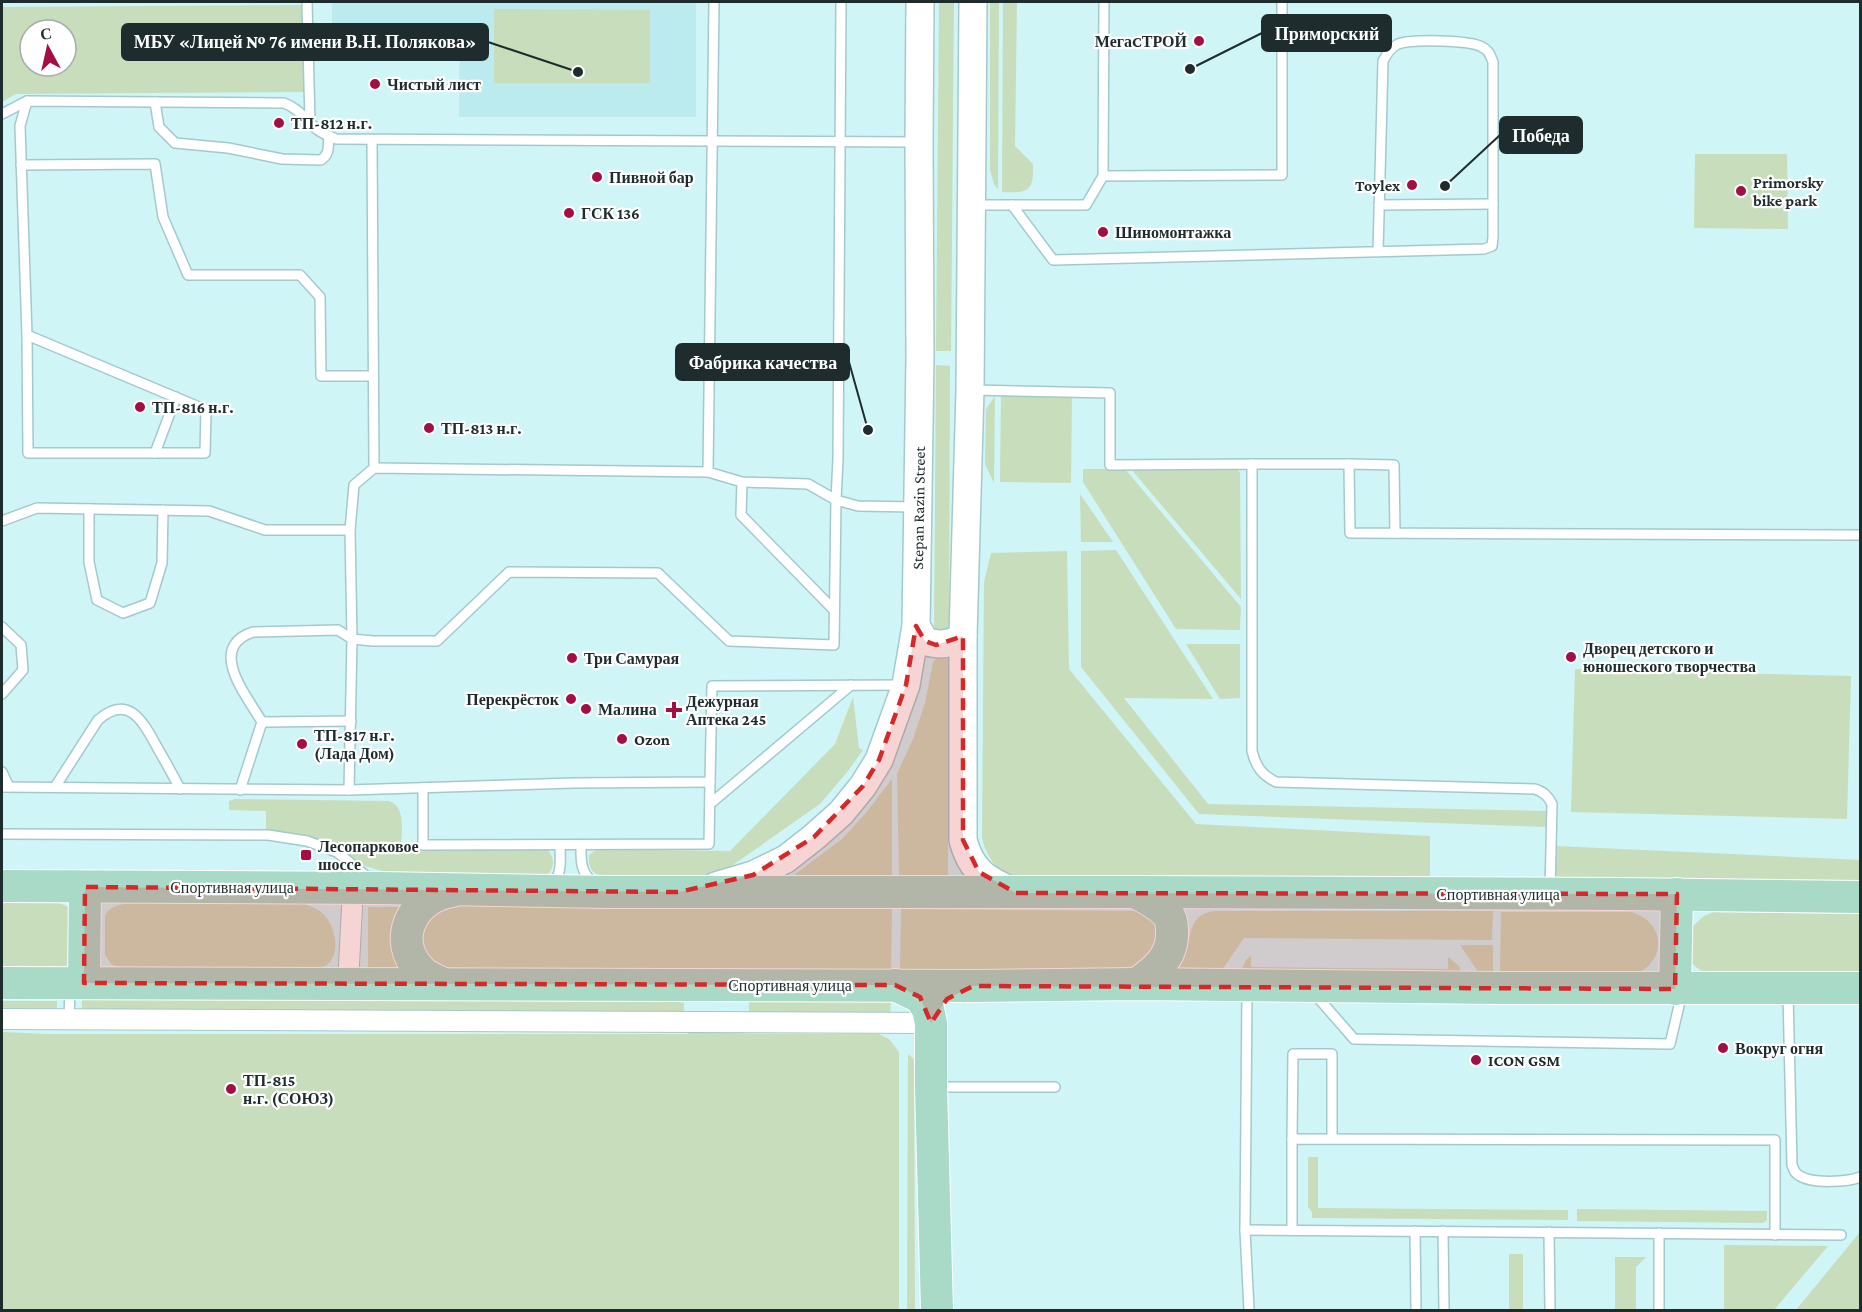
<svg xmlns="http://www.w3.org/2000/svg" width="1862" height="1312" viewBox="0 0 1862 1312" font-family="'Crimson Pro',serif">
	<rect width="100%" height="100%" fill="#cff5f7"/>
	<path fill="#bbebee" d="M332 2H696V117H459L460 26 332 28Z"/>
	<g fill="#c8ddbc" fill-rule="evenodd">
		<path d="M939 2H954L951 351H936Z"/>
		<path d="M990 2H999L998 189 994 184 990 170Z"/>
		<path d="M1003 2H1017L1015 146 1033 164C1034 192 1028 193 1002 192Z"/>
		<path d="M303 5 305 92 16 94 2 102V7ZM30 30H66V66H30Z"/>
		<path d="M494 9 650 10V83H494Z"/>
		<path d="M1695 154H1787L1788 229 1694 228Z"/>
		<path d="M936 365 950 366 949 632 934 631Z"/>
		<path d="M1001 394 1072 395 1071 483 1000 482Z"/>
		<path d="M995 396 994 483 985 464 986 409Z"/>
		<path d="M1083 469H1125L1241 607 1240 630 1176 629 1083 482Z"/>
		<path d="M1131 469H1237L1240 473 1241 599Z"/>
		<path d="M1080 494 1113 542H1081Z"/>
		<path d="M1116 550 1213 699 1124 698 1208 804 1546 811V827L1199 814 1081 667V551Z"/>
		<path d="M1067 551 1069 669 1196 824 1430 836V880L1019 879C998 873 987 859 982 838L984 582 991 553Z"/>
		<path d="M1186 644H1240V698L1220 699Z"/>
		<path d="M937 658 948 659V875H899L897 774 913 739 925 703 933 662Z"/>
		<path d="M1575 669 1851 676 1847 819 1571 812Z"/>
		<path d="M853 697 859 748 863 750 848 771 820 804 727 869 715 875 702 876 599 875C590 872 588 864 589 855L597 849 730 851 835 744Z"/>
		<path d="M892 779V875L810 876V880L786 881 842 839 865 814Z"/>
		<path d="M235 799 389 801C407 807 401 833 401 848L547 849C554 857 556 867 547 875H395L365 866 337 848 303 835 266 830V811L229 810V801Z"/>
		<path d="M1556 846 1860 860V885L1558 881 1556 877Z"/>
		<path d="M2 903H59L69 907 72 963 62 968H2Z"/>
		<path d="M129 903 305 904C311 907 317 908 322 913 334 923 341 949 330 962 327 966 322 967 317 969L118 967 111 964 105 955V916C109 906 119 905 129 903Z"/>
		<path d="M458 905 892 909 891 972 453 971C443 968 431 964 425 954 411 928 434 908 458 905Z"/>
		<path d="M368 907H405L402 969H368Z"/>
		<path d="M901 909 1137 911 1153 920 1162 936 1144 969 900 971Z"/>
		<path d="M1213 911H1493L1492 940 1244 938 1220 973H1174C1179 966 1183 960 1186 952 1192 933 1189 916 1213 911Z"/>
		<path d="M1501 912H1630C1663 919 1669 959 1637 973L1500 974Z"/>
		<path d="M1714 912 1860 914V976L1710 974C1683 965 1688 952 1691 928L1704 916Z"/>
		<path d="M1460 945H1493V973H1479Z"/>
		<path d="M1251 955V967L1448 969V957L1459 966 1461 973 1241 971 1246 960Z"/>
		<path d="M659 997 684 1003V1017L82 1016V999Z"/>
		<path d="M891 998 890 1018 749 1017V1001Z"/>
		<path d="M2 1001H57V1015L2 1014Z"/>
		<path d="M2 1032 48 1034H688L689 1032 768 1034H879L889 1039 899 1052V1310H2Z"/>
		<path d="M908 1054 914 1059 915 1310H907Z"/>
		<path d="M1308 1157H1318V1208L1568 1210V1220L1312 1218V1212L1308 1207Z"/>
		<path d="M1577 1209 1767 1211V1220L1763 1223 1577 1221Z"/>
		<path d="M1860 1232V1310H1796Z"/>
		<path d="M1724 1245 1828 1246 1774 1310H1724Z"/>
		<rect x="1509" y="1254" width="14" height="56"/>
		<path d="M1615 1257H1646L1636 1267V1310H1615Z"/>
	</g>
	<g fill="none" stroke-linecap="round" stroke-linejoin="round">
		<defs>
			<g id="lane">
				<path d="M307 2 310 123"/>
				<path d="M714 2 708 472 742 482 808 484 836 500 858 506 915 507"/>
				<path d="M309 35H425"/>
				<path d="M27 101 20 126 27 335 28 453H205L206 410 27 335"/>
				<path d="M155 102 159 127 175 143 228 148 282 159 320 160C330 156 328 145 329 136"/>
				<path d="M2 114 27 101 284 103C300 109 306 121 318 130 323 134 330 136 336 139L916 142"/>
				<path d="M372 140 374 468"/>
				<path d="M21 165 155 164 163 217 188 275H300L320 297 321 376H372"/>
				<path d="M1103 176 1282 175V2"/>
				<path d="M973 205H1086L1103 176 1104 2"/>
				<path d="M1012 205 1053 260 1484 249 1492 246 1493 237V62C1490 55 1489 50 1482 47 1470 40 1412 39 1398 44 1390 48 1387 54 1383 61L1378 252"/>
				<path d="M1379 205 1493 204"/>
				<path d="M972 390 1110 393V465L1252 464V751C1256 767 1262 775 1276 782L1535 789C1544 792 1548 796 1552 804L1550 891"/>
				<path d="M155 453 176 397"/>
				<path d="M1252 464H1349L1350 533 1860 535"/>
				<path d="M1349 464 1394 465 1395 533"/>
				<path d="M708 472 374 468 354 485 350 530 352 639 373 641H437L509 572 658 573 729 641 834 645 836 500 838 459 841 2"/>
				<path d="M742 482 741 515 833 609"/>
				<path d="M89 509V562L97 600 123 613 150 603 162 563 163 510"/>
				<path d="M2 521 37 508 209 511 265 530H350"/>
				<path d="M2 627 21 645 23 670 2 694"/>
				<path d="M262 722 351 721"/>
				<path d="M2 772 9 787"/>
				<path d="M2 787 349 790 574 783 710 782 712 686 904 685"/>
				<path d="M55 787 98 720C129 693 143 722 157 747 165 761 173 775 180 789"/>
				<path d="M423 788V845L709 844 710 782"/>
				<path d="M240 790 262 722C247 696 206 648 253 632L338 630 352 639 349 790"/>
				<path d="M710 804 851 685"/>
				<path d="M2 834 268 835 307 841 337 852 371 880"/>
				<path d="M581 845C581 861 580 871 593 883"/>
				<path d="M551 884C563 876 560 858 560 845"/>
				<path d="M1247 991 1245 1230 1249 1310"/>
				<path d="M1313 992 1354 1039 1670 1044 1682 993"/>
				<path d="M1788 993 1792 1165C1794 1170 1795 1174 1800 1176 1812 1184 1848 1182 1860 1177"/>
				<path d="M69 1019 70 988"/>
				<path d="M935 1087H1055"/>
				<path d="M1292 1139 1293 1054H1332V1138"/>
				<path d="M1245 1230 1841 1235"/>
				<path d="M1292 1230V1139L1775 1140V1235"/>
				<path d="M1415 1231 1416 1310"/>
				<path d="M1443 1231 1444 1310"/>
				<path d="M1549 1232 1550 1310"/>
				<path d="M1659 1310V1233"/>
			</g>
			<g id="street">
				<path d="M348 983 352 908"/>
				<path d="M2 1019 931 1023"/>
			</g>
			<g id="secondary">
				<path d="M973 2 970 390 963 636V840C971 871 986 880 1015 892"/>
				<path d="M916 626 925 641C939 646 951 645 963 636"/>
				<path d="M716 886 753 875 786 859 814 837 841 813 863 786 879 760 906 685 916 626 920 358 919 142 920 2"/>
			</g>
			<g id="primary">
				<path d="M2 886 380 888 608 892H1135C1146 898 1161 905 1169 916 1172 921 1172 927 1172 934 1172 958 1155 971 1137 984"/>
				<path d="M1135 892 1621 894 1860 897"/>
				<path d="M2 983 973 986 1137 984 1498 988H1860"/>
				<path d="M84 983 85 887"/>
				<path d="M443 984C436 980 427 977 422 972 390 941 412 897 452 891"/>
				<path d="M895 985 920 997 928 1009 931 1023V1087L937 1310"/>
				<path d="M1675 989 1677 894"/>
			</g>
		</defs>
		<use href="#lane" stroke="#a4c9cc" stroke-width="12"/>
		<use href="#street" stroke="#a4c9cc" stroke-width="22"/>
		<use href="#secondary" stroke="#a4c9cc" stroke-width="30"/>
		<use href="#primary" stroke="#fff" stroke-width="34"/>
		<use href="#lane" stroke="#fff" stroke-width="9"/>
		<use href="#street" stroke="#fff" stroke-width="20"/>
		<use href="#secondary" stroke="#fff" stroke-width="27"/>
		<use href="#primary" stroke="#a9dac8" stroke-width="32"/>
	</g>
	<path fill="#d62828" fill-opacity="0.2" stroke="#d62828" stroke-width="4.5" stroke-dasharray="12 8" stroke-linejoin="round" d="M916 626 925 641 936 645 963 636V840L979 872 1016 893 1677 894 1675 989 973 986 947 999 931 1023 920 997 895 985 84 983 85 887 679 892 753 875 814 837 863 786 879 760 906 685Z"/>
	<g fill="#a50e44" stroke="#fff" stroke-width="2">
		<circle cx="1199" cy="41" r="6"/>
		<circle cx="375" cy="84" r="6"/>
		<circle cx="279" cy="123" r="6"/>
		<circle cx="597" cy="177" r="6"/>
		<circle cx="1412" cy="185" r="6"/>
		<circle cx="1741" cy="191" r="6"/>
		<circle cx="569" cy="213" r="6"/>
		<circle cx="1103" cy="232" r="6"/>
		<circle cx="140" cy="407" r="6"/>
		<circle cx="429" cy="428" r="6"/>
		<circle cx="1571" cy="657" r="6"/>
		<circle cx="572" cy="658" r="6"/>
		<circle cx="571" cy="699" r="6"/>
		<circle cx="586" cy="709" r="6"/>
		<path d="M671 701h6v6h6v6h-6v6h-6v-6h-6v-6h6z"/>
		<circle cx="622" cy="739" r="6"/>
		<circle cx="302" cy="744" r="6"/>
		<rect x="300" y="849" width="12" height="12" rx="3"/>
		<circle cx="1723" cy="1048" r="6"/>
		<circle cx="1476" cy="1060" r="6"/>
		<circle cx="231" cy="1089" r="6"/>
	</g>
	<g text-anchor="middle" stroke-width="4.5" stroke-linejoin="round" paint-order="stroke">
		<g font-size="16" font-weight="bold" fill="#1e2c2d" stroke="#fff" text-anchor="start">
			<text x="1187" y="47" text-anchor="end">МегаCТРОЙ</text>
			<text x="387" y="90">Чистый лист</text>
			<text x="291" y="129">ТП-812 н.г.</text>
			<text x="609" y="183">Пивной бар</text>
			<text x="1753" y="188">Primorsky<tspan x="1753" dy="18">bike park</tspan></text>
			<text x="1400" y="191" text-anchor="end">Toylex</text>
			<text x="581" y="219">ГСК 136</text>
			<text x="1115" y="238">Шиномонтажка</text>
			<text x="152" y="413">ТП-816 н.г.</text>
			<text x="441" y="434">ТП-813 н.г.</text>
			<text x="1583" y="654">Дворец детского и<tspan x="1583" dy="18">юношеского творчества</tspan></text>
			<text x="584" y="664">Три Самурая</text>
			<text x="559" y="705" text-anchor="end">Перекрёсток</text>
			<text x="686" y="707">Дежурная<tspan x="686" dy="18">Аптека 245</tspan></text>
			<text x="598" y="715">Малина</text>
			<text x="314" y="741">ТП-817 н.г.<tspan x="314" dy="18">(Лада Дом)</tspan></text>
			<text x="634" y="745">Ozon</text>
			<text x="318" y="852">Лесопарковое<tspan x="318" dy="18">шоссе</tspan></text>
			<text x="1735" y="1054">Вокруг огня</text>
			<text x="1488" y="1066">ICON GSM</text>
			<text x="243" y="1086">ТП-815<tspan x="243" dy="18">н.г. (СОЮЗ)</tspan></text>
		</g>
		<g font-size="16" fill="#1e2c2d" stroke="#fff">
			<text transform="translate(918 508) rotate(-89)" y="6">Stepan Razin Street</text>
			<text x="232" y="893">Спортивная улица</text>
			<text x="1498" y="900">Спортивная улица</text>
			<text x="790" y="991">Спортивная улица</text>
		</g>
	</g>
	<path fill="none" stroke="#1e2c2d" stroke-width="2" d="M1190 69L1262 33M578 72L488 42M1445 186L1500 135M868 430L849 362"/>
	<g fill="#1e2c2d" stroke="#fff" stroke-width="2">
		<circle cx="1190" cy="69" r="6"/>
		<circle cx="578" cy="72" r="6"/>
		<circle cx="1445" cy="186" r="6"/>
		<circle cx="868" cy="430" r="6"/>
	</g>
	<g fill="#1e2c2d" stroke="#1e2c2d" stroke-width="2">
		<rect x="1262" y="15" width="129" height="36" rx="6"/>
		<rect x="122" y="24" width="366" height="36" rx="6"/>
		<rect x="1500" y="117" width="82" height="36" rx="6"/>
		<rect x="676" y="344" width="173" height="36" rx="6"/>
	</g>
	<g font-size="18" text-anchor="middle" font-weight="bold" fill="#fff">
		<text x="1327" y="40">Приморский</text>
		<text x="305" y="48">МБУ «Лицей № 76 имени В.Н. Полякова»</text>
		<text x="1541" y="142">Победа</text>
		<text x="763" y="369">Фабрика качества</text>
	</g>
	<rect width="1862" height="1312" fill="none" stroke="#1e2c2d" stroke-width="6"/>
	<g transform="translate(48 48) rotate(352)"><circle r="28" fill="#ffffff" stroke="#a5abab" stroke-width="1.5"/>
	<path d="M0-4.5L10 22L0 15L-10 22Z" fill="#a50e44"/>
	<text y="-9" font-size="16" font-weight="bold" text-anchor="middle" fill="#1e2c2d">С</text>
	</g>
</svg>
